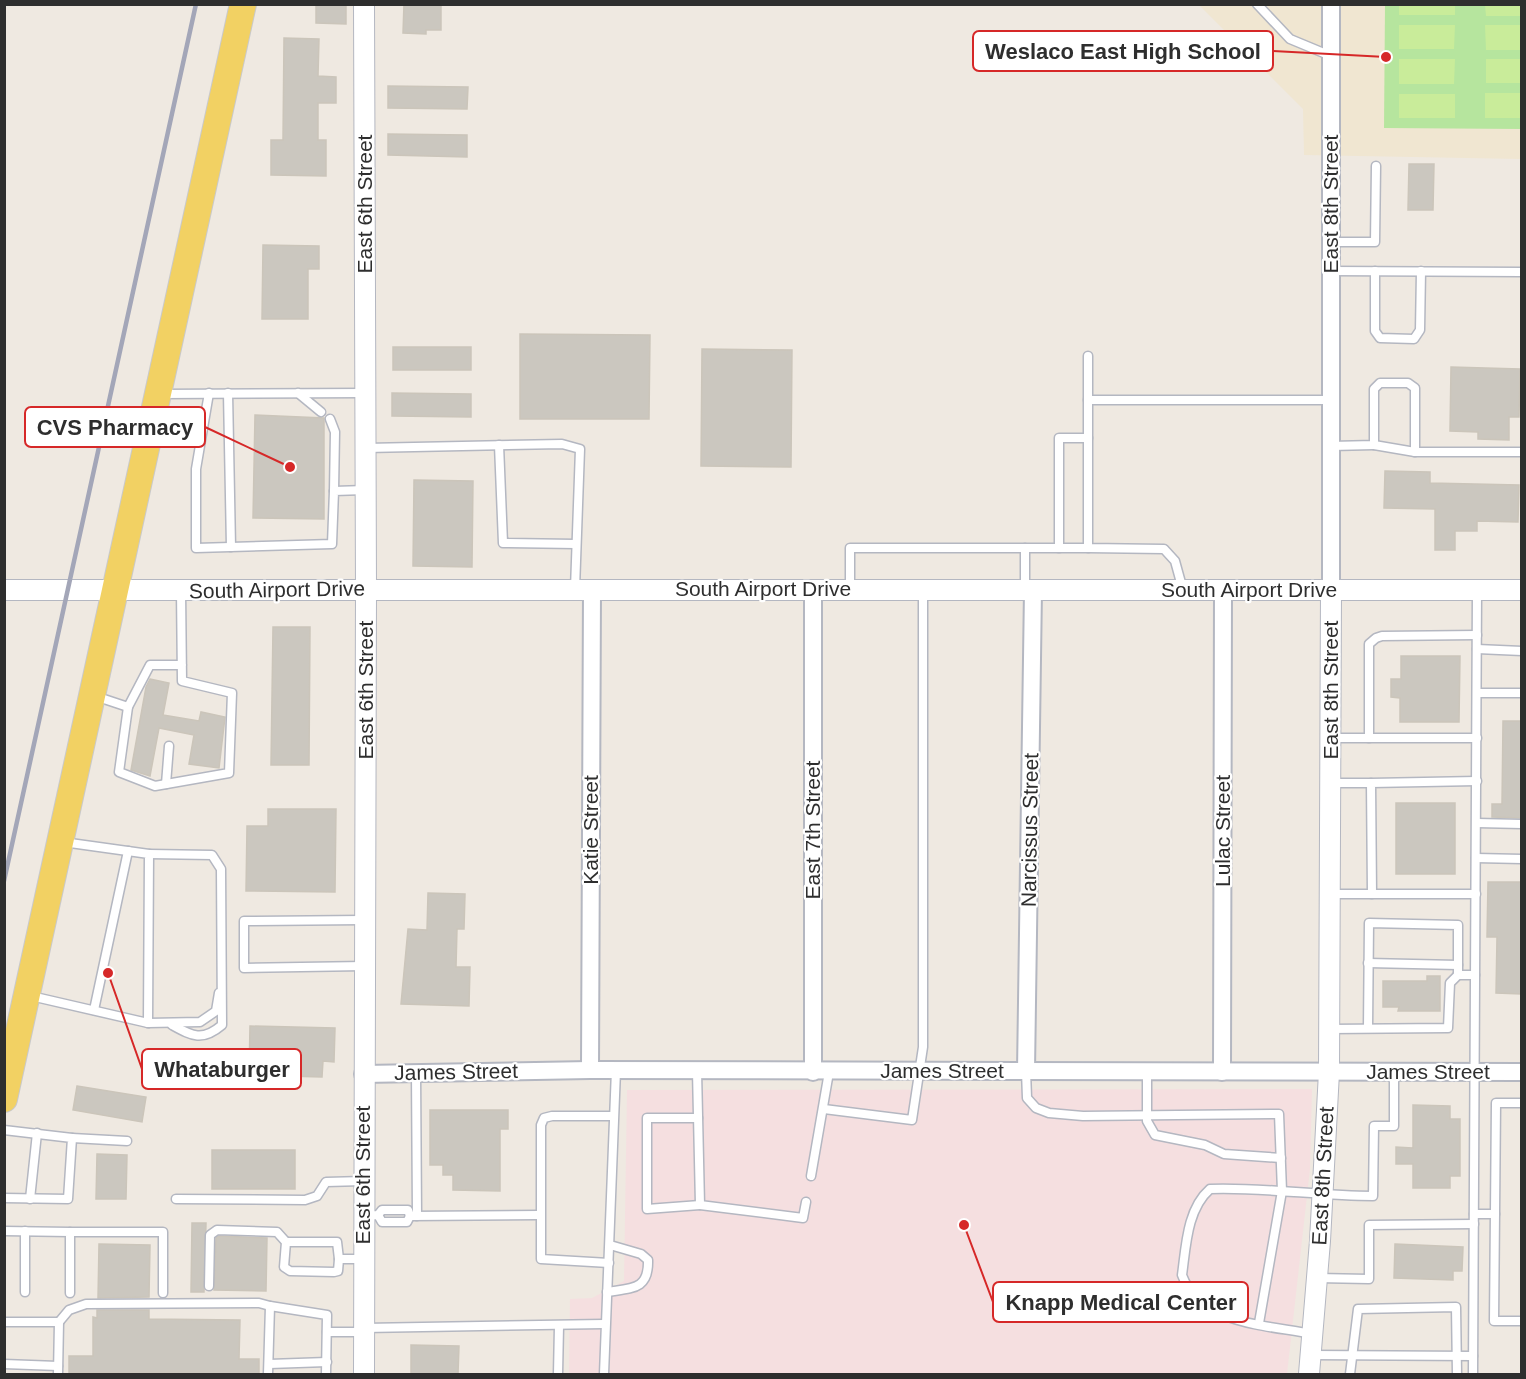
<svg xmlns="http://www.w3.org/2000/svg" width="1526" height="1379" viewBox="0 0 1526 1379" font-family="Arial,sans-serif">
	<rect width="100%" height="100%" fill="#efe9e1"/>
	<path fill="#f0e6d1" d="M1199 5H1521V159L1304 155 1303 109Z"/>
	<path fill="#f5dfe0" d="M1312 1089 1310 1169 1287 1374H569L570 1299 592 1298 624 1281 627 1090Z"/>
	<path fill="#b6e59e" d="M1385 5H1521V129L1384 128Z"/>
	<g fill="#c9ec9a">
		<rect x="1399" y="5" width="56" height="10"/>
		<path d="M1485 5H1521V16H1486Z"/>
		<path d="M1399 25H1455L1454 49H1399Z"/>
		<path d="M1485 25H1521V50H1486Z"/>
		<path d="M1399 59H1455L1454 84H1399Z"/>
		<rect x="1486" y="59" width="35" height="24"/>
		<rect x="1485" y="93" width="36" height="25"/>
		<rect x="1399" y="94" width="56" height="24"/>
	</g>
	<g fill="#cbc7bf" stroke="#cbc5ba" stroke-width="1.5">
		<path d="M316 4H346V24L316 23Z"/>
		<path d="M404 4H441V30H426V34L403 33Z"/>
		<path d="M284 38 319 39 318 76 336 77V103H318V140H326V176L271 175V140H283Z"/>
		<path d="M388 86 468 87 467 109 388 108Z"/>
		<path d="M388 134 467 135V157L388 155Z"/>
		<path d="M1409 164H1434L1433 210H1408Z"/>
		<path d="M263 245 319 246V269H308V319H262Z"/>
		<path d="M520 334 650 335 649 419H520Z"/>
		<rect x="393" y="347" width="78" height="23"/>
		<path d="M702 349 792 350 791 467 701 466Z"/>
		<path d="M1451 367 1520 369 1519 417H1509V440L1478 439V432L1450 431Z"/>
		<path d="M392 393 471 394V417L392 416Z"/>
		<path d="M255 415 324 418V519L253 518Z"/>
		<path d="M1385 471 1430 472V483L1519 485 1518 522 1477 521V531H1455V550H1435V509L1384 508Z"/>
		<path d="M414 480 473 481 472 567 413 566Z"/>
		<path d="M273 627H310L309 765H271Z"/>
		<path d="M1401 656H1460L1459 722H1400V698L1391 697V679H1401Z"/>
		<path d="M150 679 169 683 163 715 199 721 201 712 225 717 219 768 189 764 194 735 159 728 150 776 131 770 146 687Z"/>
		<path d="M1503 721H1521V818L1492 817V804H1502Z"/>
		<rect x="1396" y="803" width="59" height="71"/>
		<path d="M268 809H336L335 892 246 891 247 826H268Z"/>
		<path d="M1488 882H1521V994L1496 993 1497 937H1487Z"/>
		<path d="M428 893 465 894 464 929H457L456 967H470L469 1006 401 1004 408 929 427 930Z"/>
		<path d="M1427 976H1440V1011H1398L1399 1007H1383V981H1427Z"/>
		<path d="M250 1026 335 1028 334 1062 323 1061 322 1077 249 1075Z"/>
		<path d="M77 1086 146 1097 142 1122 73 1110Z"/>
		<path d="M1413 1105 1450 1106V1119H1460V1176H1450V1188H1413V1164H1396V1147L1413 1148Z"/>
		<path d="M430 1110H508V1129H500V1191L453 1190V1175H443V1165H430Z"/>
		<rect x="212" y="1150" width="83" height="39"/>
		<path d="M97 1154 127 1155 126 1199H96Z"/>
		<path d="M192 1223H206L204 1292H191Z"/>
		<path d="M219 1236 267 1238 266 1291 214 1290 216 1238Z"/>
		<path d="M99 1244 150 1245 149 1297 98 1298Z"/>
		<path d="M1395 1244 1463 1247 1462 1271H1453V1280L1394 1278Z"/>
		<path d="M97 1310H149V1319L240 1320 239 1359H259V1374L69 1373V1356H93V1317L97 1318Z"/>
		<path d="M411 1345 459 1346 458 1374H411Z"/>
	</g>
	<g fill="none" stroke-linecap="round" stroke-linejoin="round">
		<defs>
			<g id="service">
				<path d="M1257 4 1290 39 1331 56"/>
				<path d="M1331 242H1375L1376 166"/>
				<path d="M1331 271 1522 272"/>
				<path d="M1375 271V331L1380 338 1414 339 1420 330 1421 271"/>
				<path d="M1088 356V548L1164 549 1175 561 1183 590"/>
				<path d="M209 393 196 469V548L332 544 334 491 365 490"/>
				<path d="M228 393 231 547"/>
				<path d="M298 393 321 412"/>
				<path d="M160 394 366 393"/>
				<path d="M1088 400H1331"/>
				<path d="M330 419 335 432 334 491"/>
				<path d="M499 445 503 543 576 544"/>
				<path d="M1374 445 1415 452"/>
				<path d="M1331 446 1374 445V389L1380 383H1408L1415 388V452H1522"/>
				<path d="M366 448 562 444 580 449 575 589"/>
				<path d="M1025 548V590"/>
				<path d="M1059 548V438H1088"/>
				<path d="M850 589V548H1088"/>
				<path d="M181 591 182 681 232 693 229 773 155 786 119 772 128 707 150 665H182"/>
				<path d="M1477 649 1522 651"/>
				<path d="M1477 693H1522"/>
				<path d="M95 696 128 707"/>
				<path d="M1331 738H1477"/>
				<path d="M1369 738V644L1376 638 1382 636 1477 635"/>
				<path d="M1331 783H1371"/>
				<path d="M166 784 169 746"/>
				<path d="M1477 823 1522 824"/>
				<path d="M149 854 212 855 221 869 222 1025C202 1042 192 1036 172 1025"/>
				<path d="M1476 858 1522 859"/>
				<path d="M1330 894H1476"/>
				<path d="M1372 894 1371 783 1477 781"/>
				<path d="M1368 963 1458 965"/>
				<path d="M364 966 244 968V921L364 920"/>
				<path d="M31 996 148 1023 149 854 63 842"/>
				<path d="M94 1010 128 851"/>
				<path d="M148 1023 200 1022 216 1011 219 993"/>
				<path d="M1368 1028 1369 923 1458 925V975"/>
				<path d="M1329 1029 1448 1028 1450 983 1458 975H1475"/>
				<path d="M697 1071 700 1205 803 1218 806 1202"/>
				<path d="M1026 1071 1027 1098 1036 1108 1049 1113 1083 1116 1279 1114 1282 1191 1259 1323"/>
				<path d="M1147 1072V1121L1155 1135 1205 1145 1224 1154 1281 1158"/>
				<path d="M416 1073 417 1216"/>
				<path d="M1522 1103H1496L1494 1321H1522"/>
				<path d="M824 1109 912 1120 923 1047V590"/>
				<path d="M698 1118H647V1209L700 1205"/>
				<path d="M4 1130 72 1138 68 1199 4 1198"/>
				<path d="M72 1138 127 1141"/>
				<path d="M811 1176 829 1072"/>
				<path d="M30 1199 37 1133"/>
				<path d="M176 1199 305 1200 317 1196 326 1182 363 1181"/>
				<path d="M1474 1214H1495"/>
				<path d="M378 1215 382 1222H407L410 1216"/>
				<path d="M363 1216 378 1215 382 1210H408L410 1216 539 1215"/>
				<path d="M4 1231 70 1232V1293"/>
				<path d="M70 1232H163V1293"/>
				<path d="M286 1242H337L339 1259"/>
				<path d="M609 1263 541 1259V1125L544 1118 552 1116H613"/>
				<path d="M1317 1278 1369 1279V1225L1474 1224"/>
				<path d="M209 1286 210 1235 217 1230 277 1232 286 1242 284 1267 290 1271 334 1272 338 1271 339 1259H364"/>
				<path d="M25 1292V1231"/>
				<path d="M607 1292C632 1288 649 1290 648 1260L641 1254 610 1245"/>
				<path d="M4 1322H59L58 1374"/>
				<path d="M59 1322 69 1310 86 1304 259 1303 270 1306"/>
				<path d="M364 1328 604 1324"/>
				<path d="M327 1332H364"/>
				<path d="M1312 1334C1268 1325 1200 1325 1182 1275 1186 1246 1187 1209 1210 1189 1265 1187 1318 1196 1373 1196L1374 1126H1394V1072"/>
				<path d="M1312 1355 1473 1356"/>
				<path d="M4 1364 58 1366"/>
				<path d="M269 1364 327 1362"/>
				<path d="M268 1374 270 1306 327 1315 326 1374"/>
				<path d="M558 1374 559 1326"/>
				<path d="M604 1374 616 1070"/>
				<path d="M1350 1374 1358 1309 1456 1307 1457 1374"/>
				<path d="M1473 1374 1477 590"/>
			</g>
			<g id="minor">
				<path d="M1331 4V590"/>
				<path d="M590 1070 592 590"/>
				<path d="M1026 1071 1033 590"/>
				<path d="M813 1072V589"/>
				<path d="M1222 1072 1223 590"/>
				<path d="M363 1074 590 1070 1522 1072"/>
			</g>
			<g id="tertiary">
				<path d="M4 590H1522"/>
				<path d="M364 1374 366 589 364 4"/>
				<path d="M1309 1374 1320 1241 1329 1072 1331 590"/>
			</g>
			<path id="primary" d="M4 1099 243 4"/>
		</defs>
		<use href="#service" stroke="#b4b7c1" stroke-width="11"/>
		<use href="#minor" stroke="#b4b7c1" stroke-width="20"/>
		<use href="#tertiary" stroke="#b4b7c1" stroke-width="22"/>
		<use href="#primary" stroke="#c9c9c9" stroke-width="28"/>
		<use href="#service" stroke="#fff" stroke-width="8"/>
		<use href="#minor" stroke="#fff" stroke-width="16"/>
		<use href="#tertiary" stroke="#fff" stroke-width="20"/>
		<use href="#primary" stroke="#f2d163" stroke-width="26"/>
		<path stroke="#a3a6b8" stroke-width="4.5" d="M4 881 196 4"/>
	</g>
	<g text-anchor="middle" stroke-width="4.5" stroke-linejoin="round" paint-order="stroke">
		<g font-size="21" fill="#2e2e2e" stroke="#fff">
			<text transform="translate(365 204) rotate(-90)" y="7">East 6th Street</text>
			<text transform="translate(1331 204) rotate(-90)" y="7">East 8th Street</text>
			<text x="763" y="596">South Airport Drive</text>
			<text transform="translate(277 590) rotate(-1)" y="7">South Airport Drive</text>
			<text x="1249" y="597">South Airport Drive</text>
			<text transform="translate(366 690) rotate(-90)" y="7">East 6th Street</text>
			<text transform="translate(1331 690) rotate(-90)" y="7">East 8th Street</text>
			<text transform="translate(591 830) rotate(-90)" y="7">Katie Street</text>
			<text transform="translate(813 830) rotate(-90)" y="7">East 7th Street</text>
			<text transform="translate(1030 830) rotate(-89)" y="7">Narcissus Street</text>
			<text transform="translate(1223 831) rotate(-90)" y="7">Lulac Street</text>
			<text x="942" y="1078">James Street</text>
			<text transform="translate(456 1072) rotate(-1)" y="7">James Street</text>
			<text x="1428" y="1079">James Street</text>
			<text transform="translate(363 1175) rotate(-90)" y="7">East 6th Street</text>
			<text transform="translate(1323 1176) rotate(-87)" y="7">East 8th Street</text>
		</g>
	</g>
	<path fill="none" stroke="#d62828" stroke-width="2" d="M1386 57L1273 51M290 467L205 427M108 973L142 1069M964 1225L993 1302"/>
	<g fill="#d62828" stroke="#fff" stroke-width="2">
		<circle cx="1386" cy="57" r="6"/>
		<circle cx="290" cy="467" r="6"/>
		<circle cx="108" cy="973" r="6"/>
		<circle cx="964" cy="1225" r="6"/>
	</g>
	<g fill="#fff" stroke="#d62828" stroke-width="2">
		<rect x="973" y="31" width="300" height="40" rx="6"/>
		<rect x="25" y="407" width="180" height="40" rx="6"/>
		<rect x="142" y="1049" width="159" height="40" rx="6"/>
		<rect x="993" y="1282" width="255" height="40" rx="6"/>
	</g>
	<g font-size="22" text-anchor="middle" font-weight="bold" fill="#2e2e2e">
		<text x="1123" y="59">Weslaco East High School</text>
		<text x="115" y="435">CVS Pharmacy</text>
		<text x="222" y="1077">Whataburger</text>
		<text x="1121" y="1310">Knapp Medical Center</text>
	</g>
	<rect width="1526" height="1379" fill="none" stroke="#2e2e2e" stroke-width="12"/>
</svg>
